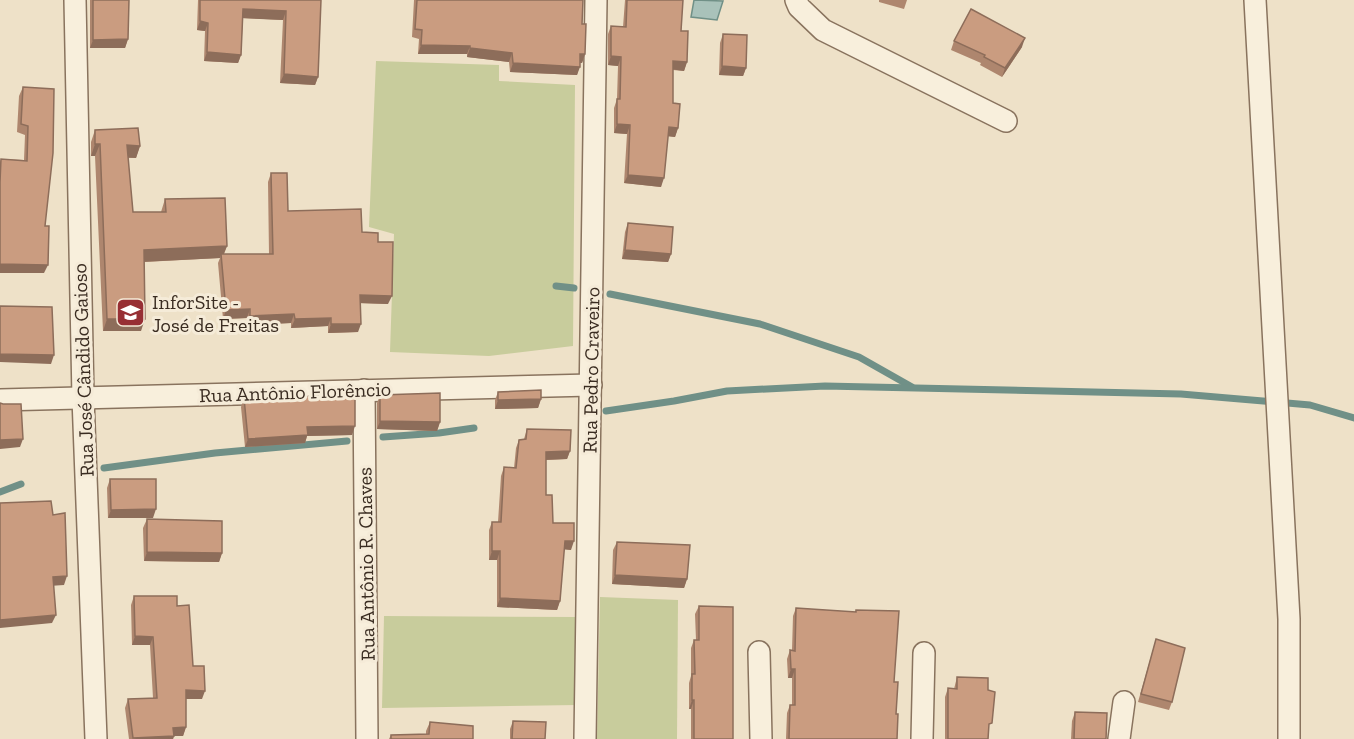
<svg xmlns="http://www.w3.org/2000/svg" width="1354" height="739" viewBox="0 0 1354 739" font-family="'Zilla Slab',serif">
	<rect width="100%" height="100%" fill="#eee1c8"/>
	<g fill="#c8cc9c">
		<path d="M376 61 499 65V81L575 85 573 346 489 356 390 352 394 234 369 227Z"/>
		<path d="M600 597 678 600 677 739H597Z"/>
		<path d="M384 616 577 617V705L382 708Z"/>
	</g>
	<path fill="#a9c2ba" stroke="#709087" stroke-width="1.5" d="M694 0 723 1 717 20 691 17Z"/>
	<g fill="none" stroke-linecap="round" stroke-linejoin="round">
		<g stroke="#709087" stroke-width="7">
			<path d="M556 286 574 288"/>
			<path d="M610 294 760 324 859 357 912 387"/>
			<path d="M606 411 674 401 727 391 825 386 1181 394 1310 405 1354 418"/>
			<path d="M383 437 439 433 474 428"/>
			<path d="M104 468 215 453 347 441"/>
			<path d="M0 492 21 484"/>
		</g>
		<defs>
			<g id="minor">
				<path d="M75 0 83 398 96 739"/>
				<path d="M796 0 799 7 823 30 1006 121"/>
				<path d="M1255 0 1289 619V739"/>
				<path d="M364 390 367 739"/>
				<path d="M0 400 591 385"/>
				<path d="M759 652 761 739"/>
				<path d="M585 739 596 0"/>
				<path d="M922 739 924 653"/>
				<path d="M1119 739 1124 702"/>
			</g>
		</defs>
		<use href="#minor" stroke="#89735e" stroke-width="24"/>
		<use href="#minor" stroke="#f8efdc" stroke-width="21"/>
	</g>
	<g fill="#ae866e">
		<path d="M90 0H129L128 39 125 48H90Z"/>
		<path d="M198 0H321L318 77 315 85 280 83 283 20 243 18 241 55 238 63 204 61 205 31 197 30Z"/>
		<path d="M414 0H583L582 24 585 54 582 63H580L577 75 510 72 509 62 467 57V54H418L419 39 412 37Z"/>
		<path d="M625 0H683L681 31 687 62 684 71 673 70V103L678 128 675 137 668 136 661 187 624 183 627 134 614 133V108L617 99 618 66 608 65V34L611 26 623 27Z"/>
		<path d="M879 0H907L904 9 879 2Z"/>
		<path d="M723 34 746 68 743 76 719 75 720 43Z"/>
		<path d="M954 41 1022 47 1002 77 980 65 981 63 951 50Z"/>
		<path d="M23 87 45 226 44 273H0V162L1 159 24 160 25 135 17 132 19 96Z"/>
		<path d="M95 130 140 146 136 158H128L133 212H161L165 199 227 246 224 254H269L268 182 271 173 288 211 362 232 378 242 388 304 360 303 358 332 328 333V326L291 328V323L247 325V318L223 319 218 263 220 258 144 262 141 331H103L95 156H91V142Z"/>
		<path d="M628 223 671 254 668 262 622 259 625 232Z"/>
		<path d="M498 392 541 399 538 408 495 409V400Z"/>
		<path d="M380 395 440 422 437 431 377 429V403Z"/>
		<path d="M244 398 352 435 307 436 305 443 245 447 241 407Z"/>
		<path d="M527 429 570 451 567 459 546 460V495L553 523 571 550 564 549 560 601 557 610 497 607V560H489V530L492 522H498L501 476 504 467 514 468 516 448 519 440 524 439Z"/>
		<path d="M110 479 153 518H108L107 488Z"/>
		<path d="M147 519 222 553 219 562 144 561 143 528Z"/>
		<path d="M617 542 687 579 684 588 612 584 613 550Z"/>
		<path d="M134 596 177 606 202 699H186V727L183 736H174L173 739H129L125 708 128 699 153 698 150 645H132L131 605Z"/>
		<path d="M699 606 733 739H691V709H689V683L691 676V648L694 640H696L695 614Z"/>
		<path d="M796 608 855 612 856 610 894 682 897 739H786L787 713 790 705H792V678H788L787 659 790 650H792L793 616Z"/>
		<path d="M1156 639 1172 702 1169 710 1138 702Z"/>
		<path d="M957 677 989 732 988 739H945V697L948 688 954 689Z"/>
		<path d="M1075 712 1106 739H1071L1072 721Z"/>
		<path d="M513 721 545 739H510V729Z"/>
		<path d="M430 722 473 739H389L391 735 426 734V731Z"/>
	</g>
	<g fill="#8d6d5a">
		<path d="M243 9 286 11 283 20 240 18Z"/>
		<path d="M200 21 208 23 205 31 197 30Z"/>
		<path d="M1025 38 1022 47 1002 77 1005 68Z"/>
		<path d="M128 39 125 48H90L93 40Z"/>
		<path d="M421 45 470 46 467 54H418Z"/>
		<path d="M470 48 512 53 509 62 467 57Z"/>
		<path d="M207 52 241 55 238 63 204 61Z"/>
		<path d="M580 54H585L582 63 577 62Z"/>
		<path d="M611 56 621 57 618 66 608 65Z"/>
		<path d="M673 61 687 62 684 71 670 69Z"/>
		<path d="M513 63 580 67 577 75 510 72Z"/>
		<path d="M722 66 746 68 743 76 719 75Z"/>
		<path d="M284 74 318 77 315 85 280 83Z"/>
		<path d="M617 124 630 125 627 134 614 133Z"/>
		<path d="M669 127 678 128 675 137 666 136Z"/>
		<path d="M95 144H100L95 156H91Z"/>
		<path d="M127 145 140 146 136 158 123 157Z"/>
		<path d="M628 175 664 178 661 187 624 183Z"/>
		<path d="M227 246 222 258 221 254 220 258 140 262 144 250Z"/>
		<path d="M625 250 671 254 668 262 622 259Z"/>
		<path d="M0 264 48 265 44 273H0Z"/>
		<path d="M360 295 392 296 388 304 357 303Z"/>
		<path d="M250 309 247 318 223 319 226 310Z"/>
		<path d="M294 314 291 323 247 325 250 316Z"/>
		<path d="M331 318 328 326 291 328 295 319Z"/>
		<path d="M107 319H145L141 331H103Z"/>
		<path d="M331 324H361L358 332 328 333Z"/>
		<path d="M0 354 54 355 51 364 0 362Z"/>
		<path d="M541 399 538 408 495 409 498 400Z"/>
		<path d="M380 421 440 422 437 431 377 429Z"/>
		<path d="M355 426 352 435 307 436 305 443 245 447 248 439 307 427Z"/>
		<path d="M23 439 20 447 0 449V440Z"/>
		<path d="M570 451 567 459 543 460 546 452Z"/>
		<path d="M156 509 153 518H108L111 510Z"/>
		<path d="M565 541H574L571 550 561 549Z"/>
		<path d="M492 551H500L497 560H489Z"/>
		<path d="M147 552 222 553 219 562 144 561Z"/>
		<path d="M615 575 687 579 684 588 612 584Z"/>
		<path d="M67 576 64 585 49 586 53 577Z"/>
		<path d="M500 598 560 601 557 610 497 607Z"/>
		<path d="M56 615 52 623 0 628V620Z"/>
		<path d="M135 636 153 637 150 645H132Z"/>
		<path d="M791 669H795L792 678H788Z"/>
		<path d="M186 690 205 691 202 699H183Z"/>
		<path d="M692 700H694L691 709H689Z"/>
		<path d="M186 727 183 736H174L173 739H133L173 728Z"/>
	</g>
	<g fill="#ca9c80" stroke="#8d6d5a" stroke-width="1.5">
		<path d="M93 0H129L128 39 93 40Z"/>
		<path d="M200 0H321L318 77 284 74 286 11 243 9 241 55 207 52 208 23 200 21Z"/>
		<path d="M417 0H583L582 24H586L585 54H580V67L513 63 512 53 470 48V46L421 45 422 30 415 29Z"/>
		<path d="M627 0H683L681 31H688L687 62 673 61V103L680 104 678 128 669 127 664 178 628 175 630 125 617 124V99H620L621 57 611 56V26L626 27Z"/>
		<path d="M971 9 1025 38 1005 68 984 57 985 55 954 41Z"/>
		<path d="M723 34 747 35 746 68 722 66Z"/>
		<path d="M23 87 54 89 53 153 45 226H49L48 265 0 264V182L1 159 27 161 28 126 21 124Z"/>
		<path d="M138 128 140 146 127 145 133 212H166L165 199 225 198 227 246 144 250 145 319H107L100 144H95V130Z"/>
		<path d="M271 173H287L288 211 361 209 362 232 378 233V242H393L392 296 360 295 361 324H331V318L295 319 294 314 250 316V309L226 310 221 254H273Z"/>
		<path d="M628 223 673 227 671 254 625 250Z"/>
		<path d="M0 306 52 307 54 355 0 354Z"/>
		<path d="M541 390V399L498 400V392Z"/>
		<path d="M440 393V422L380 421V395Z"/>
		<path d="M355 395V426L307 427 308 435 248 439 244 398Z"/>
		<path d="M0 403 3 404H21L23 439 0 440Z"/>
		<path d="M527 429 571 430 570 451 546 452V495H552L553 523H574V541H565L560 601 500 598V551H492V522H501L504 467 516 468 519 440 526 439Z"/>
		<path d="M110 479H156V509L111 510Z"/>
		<path d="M51 501 53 515 65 513 67 576 53 577 56 615 0 620V503Z"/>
		<path d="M147 519 222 521V553L147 552Z"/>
		<path d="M617 542 690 545 687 579 615 575Z"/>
		<path d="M134 596H177V606L189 605 193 666H204L205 691 186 690V727L173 728 174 736 133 738 128 699 157 698 153 637 135 636Z"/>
		<path d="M699 606 733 607V739H694V700H692V674H695L694 640H699Z"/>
		<path d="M796 608 856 612V610L899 611 894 682H898L896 714H898L897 739H789L790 705H795V669H791L790 650 795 651Z"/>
		<path d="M1156 639 1185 648 1172 702 1141 694Z"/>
		<path d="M957 677 988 678V690L995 692 992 723 989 724 988 739H948V688L957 689Z"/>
		<path d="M1075 712 1107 713 1106 739H1074Z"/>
		<path d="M513 721 546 722 545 739H512Z"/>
		<path d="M430 722 473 726V739H391V735L429 734Z"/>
	</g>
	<defs>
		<symbol id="university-square" viewBox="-11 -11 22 22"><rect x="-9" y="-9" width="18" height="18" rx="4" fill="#972f34" stroke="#f5ebd8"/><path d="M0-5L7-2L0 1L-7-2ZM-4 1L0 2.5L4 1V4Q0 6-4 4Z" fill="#fff"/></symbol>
	</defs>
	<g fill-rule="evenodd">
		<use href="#university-square" x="114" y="296" width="33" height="33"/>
	</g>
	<g text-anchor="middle" stroke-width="6" stroke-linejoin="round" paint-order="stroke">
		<g font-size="20" fill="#3a2c21" stroke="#f5ebd8" text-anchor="start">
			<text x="152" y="309">InforSite -<tspan x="152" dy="23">José de Freitas</tspan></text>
		</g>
		<g font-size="20" fill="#3a2c21" stroke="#f5ebd8">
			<text transform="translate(83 370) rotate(-92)" y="7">Rua José Cândido Gaioso</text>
			<text transform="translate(591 370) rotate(-89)" y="7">Rua Pedro Craveiro</text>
			<text transform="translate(295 392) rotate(-2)" y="7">Rua Antônio Florêncio</text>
			<text transform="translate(366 564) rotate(-91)" y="7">Rua Antônio R. Chaves</text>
		</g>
	</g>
</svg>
